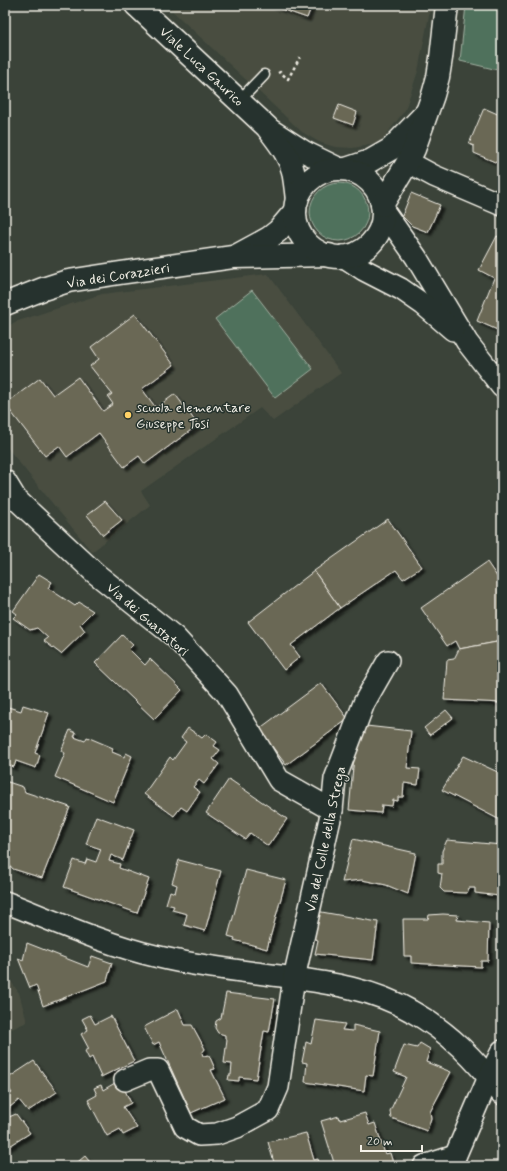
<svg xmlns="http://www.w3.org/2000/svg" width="507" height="1171" viewBox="0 0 507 1171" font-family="Mynerve,sans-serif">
	<defs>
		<filter id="shadow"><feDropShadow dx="3.5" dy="3.5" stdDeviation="1" flood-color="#0009"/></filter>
	</defs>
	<rect width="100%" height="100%" fill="#3b4339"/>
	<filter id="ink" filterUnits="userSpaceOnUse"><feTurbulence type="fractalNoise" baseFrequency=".025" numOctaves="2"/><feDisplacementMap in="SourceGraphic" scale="8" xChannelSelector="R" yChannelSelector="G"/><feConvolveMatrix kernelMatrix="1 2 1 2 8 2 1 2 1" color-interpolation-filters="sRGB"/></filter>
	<g filter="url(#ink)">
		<g fill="#494e41">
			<path d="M166 5H431L418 71 405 110 380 143 353 148 335 147 319 142 302 132Z"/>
			<path d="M268 274 341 373 273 421 260 408 141 491 150 505 92 552 5 445V328L15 322 102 294Z"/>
			<path d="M5 973 19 993 27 1022 5 1032Z"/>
		</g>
		<g fill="#4f715c" stroke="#a2b1a2">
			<path d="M466 5H502V71L460 61Z"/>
			<circle cx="339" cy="212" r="29"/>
			<path d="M252 290 313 369 275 398 215 319Z"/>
		</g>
		<g fill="#6b6855" stroke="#f4f1e8" filter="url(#shadow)">
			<path d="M270 5H312L307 18Z"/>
			<path d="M339 105 357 112 353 125 334 118Z"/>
			<path d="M484 108 502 116V165L474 153V146L469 144Z"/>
			<path d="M411 193 440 205 428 232 412 226 402 216Z"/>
			<path d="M497 236 502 238V332L477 321 494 278 479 270Z"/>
			<path d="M135 314 174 365 142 389 156 408 175 394 198 425 145 464 139 456 124 467 99 433 67 457 59 446 45 456 5 404 40 378 53 395 78 377 103 411 113 404 108 397 112 394 90 366 99 359 91 347Z"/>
			<path d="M105 501 122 520 103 535 87 515Z"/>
			<path d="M388 519 422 567 403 579 396 570 340 608 314 571Z"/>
			<path d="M487 562 502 584V641L459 649 455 641 447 646 421 608Z"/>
			<path d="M314 571 340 608 291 645 300 657 284 670 248 622Z"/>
			<path d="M39 574 52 582 48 588 75 606 79 602 93 611 80 624 85 631 61 654 44 641 48 638 37 628 30 630 13 618 17 614 13 611Z"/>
			<path d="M122 635 133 645 129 649 145 665 150 659 182 690 154 719 95 663Z"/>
			<path d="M502 641V703L444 700 447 660 454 659 459 649Z"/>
			<path d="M321 683 348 719 286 765 259 729Z"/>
			<path d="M23 705 49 713 35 753 40 755 36 768 16 761 14 767 5 764V706L21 711Z"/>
			<path d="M446 710 453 718 430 735 424 728Z"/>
			<path d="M357 725 411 731 407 768 420 769 418 785 404 783 403 797H398V801L393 800 392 806 382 805 381 813 349 810Z"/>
			<path d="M188 728 202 738 206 734 217 742 214 746 220 750 213 759 219 764 204 784 199 780 193 787 200 792 187 811 181 807 174 816 144 794 170 757 173 760 186 742 181 738Z"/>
			<path d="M70 730 76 733 74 737 85 741 87 737 113 748 112 752 124 757 126 753 132 756 113 802 55 777 65 753 61 751Z"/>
			<path d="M463 756 502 774V821L442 790Z"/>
			<path d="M229 779 287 819 268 846 250 833 245 839 206 813Z"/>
			<path d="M5 781 23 787 25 792 70 807 42 878 13 869 5 860Z"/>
			<path d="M96 816 134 830 123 860 111 855 109 861 120 864 119 868 149 879 137 913 64 887 74 860 85 864 87 859 96 862 101 849 86 844Z"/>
			<path d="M353 839 416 853 408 894 386 885 362 880 342 882Z"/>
			<path d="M447 840 502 845V895L499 896 475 893V888H469L467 893 444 892 440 888 442 874 438 873V864H442V851Z"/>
			<path d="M179 860 221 871 205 931 184 925 187 914 172 910 174 906 166 904 170 891 175 893 177 885 172 883Z"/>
			<path d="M246 870 286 880 267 949 234 940 235 938 228 936Z"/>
			<path d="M316 911 378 922 373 960 315 954 318 940 312 938Z"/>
			<path d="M443 914 458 915 457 920 489 923 488 961H481V967L411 963V956H404L403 919H428L429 915Z"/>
			<path d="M27 943 88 967 92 956 112 963 107 981 43 1006 36 985 30 988 18 958 23 960Z"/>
			<path d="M226 993 275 999 269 1032 264 1031 256 1079 239 1077V1081L228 1080 229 1075H231L232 1064 224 1063 227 1039 225 1038V1035L218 1033 215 1028 216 1021 221 1018Z"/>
			<path d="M178 1009 185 1025H192L205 1049 202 1053 203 1056 209 1055 215 1069 211 1070 225 1098 191 1113 159 1042 153 1045 144 1027Z"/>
			<path d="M90 1015 95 1024 111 1016 134 1061 101 1077 92 1057 89 1059 85 1051 89 1049 81 1034 88 1030 82 1019Z"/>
			<path d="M316 1020 345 1024 342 1030 353 1031V1025L380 1031 373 1076 366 1075 364 1091 305 1082 307 1063 302 1062 306 1042 311 1044Z"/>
			<path d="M420 1043 430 1049 426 1062 451 1072 430 1112 431 1118 427 1131 391 1118 390 1111 406 1077 394 1072 404 1045 417 1048Z"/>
			<path d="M34 1061 57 1092 28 1111 19 1100 6 1110 9 1117 16 1114 30 1133 5 1149V1097L12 1093 5 1084V1080Z"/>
			<path d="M120 1080 131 1103 123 1107 137 1128 123 1135 120 1129 107 1136 88 1100 97 1095 94 1088 101 1085 103 1090Z"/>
			<path d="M365 1113 369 1125 375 1123 385 1154 390 1153 393 1163 382 1166H335L321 1121 339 1116 340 1120Z"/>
			<path d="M306 1133 314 1160 318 1159 320 1166H275L268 1142Z"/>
			<path d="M85 1156 93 1166H73Z"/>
		</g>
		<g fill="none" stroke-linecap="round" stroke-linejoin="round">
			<defs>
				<path id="service" d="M239 101 264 75"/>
				<g id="minor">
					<path d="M271 130 305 152 340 169"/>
					<path d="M408 162 434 176 502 205"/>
					<path d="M383 210 416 257 467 342 502 387"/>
					<path d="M343 256 364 270 401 289 424 305 453 330"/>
					<path d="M5 481 16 499 95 573 175 637 227 694 279 780 332 810"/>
					<path d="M5 902C54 921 104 944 155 956 199 967 243 971 287 977 330 983 373 989 411 1011 448 1031 476 1060 502 1094"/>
					<path d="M125 1080 149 1070H158L185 1127 199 1135 217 1134 237 1127 268 1110 278 1087 294 978 332 810 335 779 364 703 388 661"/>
					<path d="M424 1166 455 1156"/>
					<path d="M451 1166 489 1077 502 1051"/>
				</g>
				<g id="tertiary">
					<path d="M346 169 370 161 391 149 426 113"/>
					<path d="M236 256 269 238 278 231 295 211"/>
					<path d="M5 304 43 289 68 281 120 273 233 257 329 255"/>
				</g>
				<g id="secondary">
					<path d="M136 5 267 127C277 141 289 154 293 171 295 181 296 191 297 200"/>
					<circle cx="339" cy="213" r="44"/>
					<path d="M382 205 408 162 414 149 433 95 438 77 441 58 447 5"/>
				</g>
			</defs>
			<use href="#service" stroke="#f4f1e8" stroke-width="13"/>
			<use href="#minor" stroke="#f4f1e8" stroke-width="24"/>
			<use href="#tertiary" stroke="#f4f1e8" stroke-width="25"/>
			<use href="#secondary" stroke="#f4f1e8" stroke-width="25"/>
			<path stroke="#f4f1e8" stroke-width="2.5" stroke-dasharray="3 3" stroke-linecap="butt" d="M278 73 280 72 288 79 300 57"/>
			<use href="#service" stroke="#26332d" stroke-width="10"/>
			<use href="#minor" stroke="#26332d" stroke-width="21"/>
			<use href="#tertiary" stroke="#26332d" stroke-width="22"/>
			<use href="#secondary" stroke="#26332d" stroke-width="22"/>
		</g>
	</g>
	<circle fill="#ffd166" stroke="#26332d" stroke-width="1.5" cx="128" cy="415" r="4"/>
	<g text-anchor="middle" stroke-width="3" stroke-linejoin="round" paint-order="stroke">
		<g font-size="14" fill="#f4f1e8" stroke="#26332d">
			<text transform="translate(202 66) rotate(43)" y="5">Viale Luca Gaurico</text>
			<text transform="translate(118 275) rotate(-9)" y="5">Via dei Corazzieri</text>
			<text transform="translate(148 619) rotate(41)" y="5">Via dei Guastatori</text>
			<text transform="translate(325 839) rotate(-78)" y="5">Via del Colle della Strega</text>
		</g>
		<g font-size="14" fill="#f4f1e8" stroke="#26332d" text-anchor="start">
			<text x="136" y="412">scuola elementare<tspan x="136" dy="16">Giuseppe Tosi</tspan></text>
		</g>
	</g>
	<rect width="507" height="1171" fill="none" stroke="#26332d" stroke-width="20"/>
	<rect x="10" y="10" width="487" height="1151" fill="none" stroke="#f4f1e8" stroke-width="1.5" filter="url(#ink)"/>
	<path d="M361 1145v6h61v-6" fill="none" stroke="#f4f1e8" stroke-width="2"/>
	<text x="367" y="1145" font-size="12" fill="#f4f1e8" stroke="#26332d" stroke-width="3" paint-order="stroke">20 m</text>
</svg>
